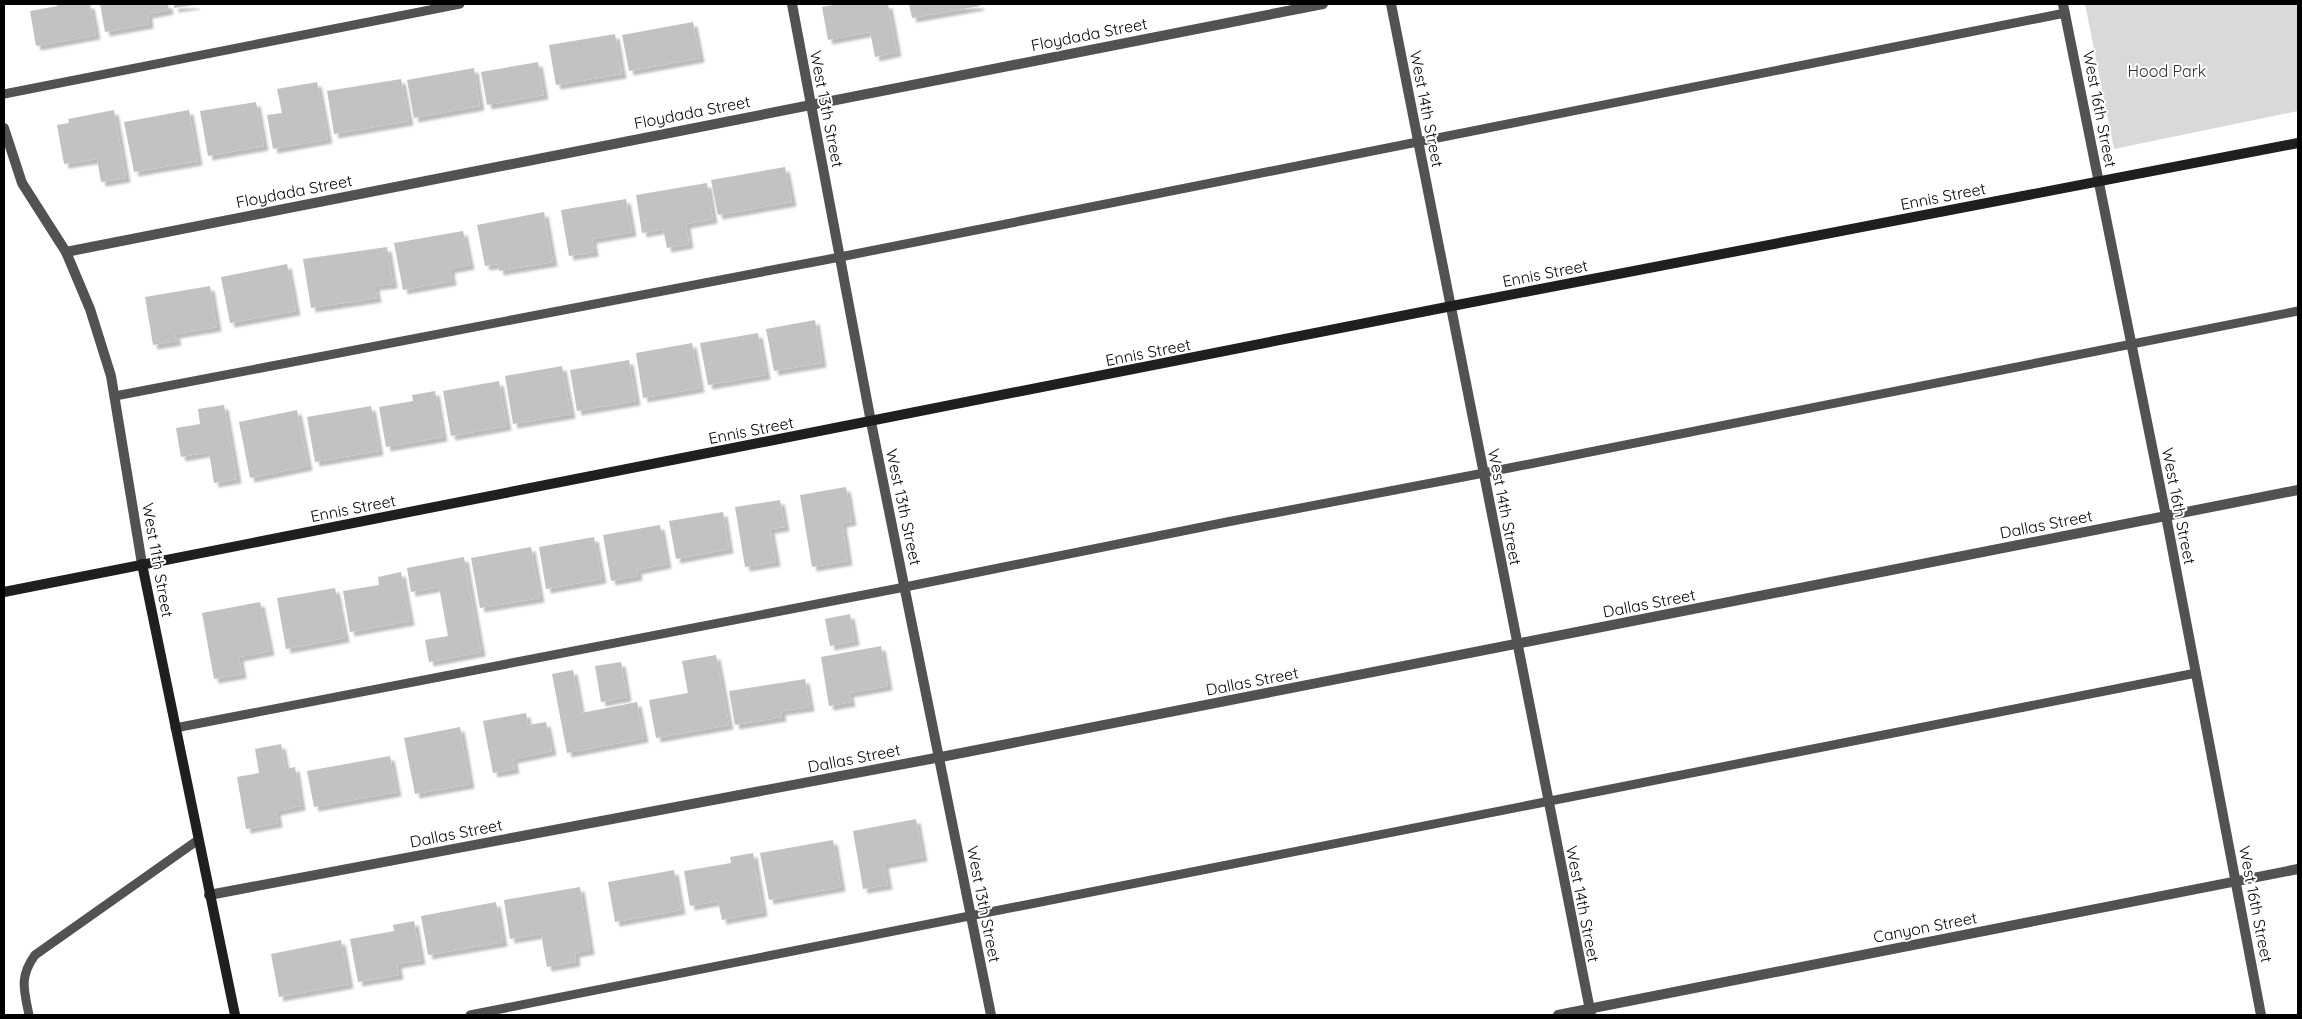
<svg xmlns="http://www.w3.org/2000/svg" width="2302" height="1019" viewBox="0 0 2302 1019" font-family="Quicksand,sans-serif">
	<defs>
		<filter id="shadow"><feDropShadow dx="4.5" dy="4.5" stdDeviation="1" flood-color="#0004"/></filter>
	</defs>
	<rect width="100%" height="100%" fill="#fff"/>
	<path fill="#d9d9d9" d="M2085 4H2298V111L2114 149Z"/>
	<g fill="#c2c2c2" filter="url(#shadow)">
		<path d="M57 4H90L96 35 36 46 30 11 57 6Z"/>
		<path d="M100 4H168L169 10 148 14 149 24 105 32Z"/>
		<path d="M174 4H195V5L174 8Z"/>
		<path d="M838 4H888L897 52 875 57 870 32 828 40 822 7Z"/>
		<path d="M909 4H979L980 6 912 18Z"/>
		<path d="M693 22 700 58 629 71 622 35Z"/>
		<path d="M615 34 622 74 556 85 549 45Z"/>
		<path d="M538 62 544 95 487 105 481 72Z"/>
		<path d="M474 68 480 106 414 118 407 80Z"/>
		<path d="M401 79 409 121 334 134 327 91Z"/>
		<path d="M317 82 328 139 273 149 267 115 282 113 277 89Z"/>
		<path d="M256 102 264 146 208 156 200 111Z"/>
		<path d="M114 110 126 178 101 182 97 159 64 164 57 125 69 123 68 119Z"/>
		<path d="M189 110 198 161 134 172 124 122Z"/>
		<path d="M785 167 792 202 718 215 711 180Z"/>
		<path d="M707 183 713 219 686 224 689 244 667 248 663 229 642 233 636 195Z"/>
		<path d="M626 199 632 232 592 239 594 252 569 256 561 210Z"/>
		<path d="M544 212 553 262 499 271 498 264 485 266 477 225Z"/>
		<path d="M463 231 470 265 450 269 452 281 403 290 394 243Z"/>
		<path d="M387 247 393 284 375 286 377 298 311 308 303 259Z"/>
		<path d="M287 264 296 311 230 323 221 277Z"/>
		<path d="M210 286 217 327 175 334 177 341 153 345 145 297Z"/>
		<path d="M815 320 822 363 774 371 766 329Z"/>
		<path d="M758 333 766 375 708 385 700 343Z"/>
		<path d="M692 343 700 388 643 398 636 353Z"/>
		<path d="M629 360 636 401 577 411 570 370Z"/>
		<path d="M562 366 571 414 513 424 505 376Z"/>
		<path d="M499 381 507 426 451 436 443 391Z"/>
		<path d="M435 391 443 437 386 447 379 407 413 401 412 395Z"/>
		<path d="M224 405 237 479 214 483 209 452 181 457 176 428 200 424 198 409Z"/>
		<path d="M371 406 379 451 315 462 307 417Z"/>
		<path d="M297 410 308 466 250 478 239 422Z"/>
		<path d="M846 487 852 521 842 523 848 561 812 567 800 495Z"/>
		<path d="M780 500 785 527 770 529 776 562 745 567 735 507Z"/>
		<path d="M723 512 729 549 676 559 669 521Z"/>
		<path d="M660 525 667 564 637 570 638 576 611 581 603 535Z"/>
		<path d="M594 537 602 579 546 589 539 547Z"/>
		<path d="M531 547 540 598 480 608 471 558Z"/>
		<path d="M464 557 481 652 429 662 425 640 448 636 439 587 411 592 407 568Z"/>
		<path d="M401 572 410 621 350 632 343 591 379 585 378 577Z"/>
		<path d="M335 588 345 638 286 649 277 598Z"/>
		<path d="M260 602 270 651 239 657 242 674 214 679 202 613Z"/>
		<path d="M850 614 855 641 830 646 825 619Z"/>
		<path d="M881 646 888 686 849 693 851 702 829 706 821 657Z"/>
		<path d="M716 655 729 725 656 738 649 700 688 693 682 661Z"/>
		<path d="M621 662 627 697 601 702 595 666Z"/>
		<path d="M573 670 581 713 637 702 644 738 567 753 552 674Z"/>
		<path d="M805 679 810 707 781 711 782 717 735 725 729 691Z"/>
		<path d="M526 713 528 725 546 722 552 751 513 759 515 769 493 773 483 721Z"/>
		<path d="M460 727 470 784 415 794 404 738Z"/>
		<path d="M281 744 286 769 295 767 301 806 276 811 278 823 246 829 237 777 259 773 255 749Z"/>
		<path d="M390 756 397 792 314 807 307 771Z"/>
		<path d="M916 819 923 857 884 864 888 885 863 889 853 831Z"/>
		<path d="M833 840 841 887 769 900 760 853Z"/>
		<path d="M753 853 763 912 722 920 718 901 690 906 684 871 731 863 730 857Z"/>
		<path d="M674 870 681 910 615 922 608 882Z"/>
		<path d="M580 887 590 950 575 953 576 962 547 967 541 934 510 939 504 900Z"/>
		<path d="M496 902 503 942 428 955 421 916Z"/>
		<path d="M414 921 421 960 397 964 399 975 358 982 350 939 394 931 393 925Z"/>
		<path d="M341 940 349 984 279 997 271 954Z"/>
	</g>
	<g fill="none" stroke-linecap="round" stroke-linejoin="round">
		<g stroke="#525252" stroke-width="9">
			<path d="M4 94 460 4"/>
			<path d="M115 396 840 257 2065 13"/>
			<path d="M175 728 905 587 1227 522 1484 473 2298 311"/>
			<path d="M29 1015C24 990 19 977 35 955L198 840"/>
			<path d="M470 1015 2196 673"/>
		</g>
		<g stroke="#525252" stroke-width="10">
			<path d="M792 4 871 422 991 1015"/>
			<path d="M1391 4 1591 1015"/>
			<path d="M4 128 22 183 66 252 90 309 111 376 142 564"/>
			<path d="M66 252 1323 4"/>
			<path d="M209 895 941 757 2298 490"/>
			<path d="M1558 1015 2298 869"/>
		</g>
		<path stroke="#525252" stroke-width="10" d="M2063 4 2166 516 2261 1015"/>
		<g stroke="#1f1f1f" stroke-width="10">
			<path d="M142 564 235 1015"/>
			<path d="M4 592 1452 306 2298 143"/>
		</g>
	</g>
	<g text-anchor="middle" stroke-width="4" stroke-linejoin="round" paint-order="stroke">
		<g font-size="16" fill="#000" stroke="#fff">
			<text transform="translate(1089 34) rotate(-11)" y="6">Floydada Street</text>
			<text transform="translate(827 109) rotate(79)" y="6">West 13th Street</text>
			<text transform="translate(1427 109) rotate(79)" y="6">West 14th Street</text>
			<text transform="translate(2100 109) rotate(79)" y="6">West 16th Street</text>
			<text transform="translate(692 112) rotate(-11)" y="6">Floydada Street</text>
			<text transform="translate(294 191) rotate(-11)" y="6">Floydada Street</text>
			<text transform="translate(1943 196) rotate(-11)" y="6">Ennis Street</text>
			<text transform="translate(1545 273) rotate(-11)" y="6">Ennis Street</text>
			<text transform="translate(1148 352) rotate(-11)" y="6">Ennis Street</text>
			<text transform="translate(751 430) rotate(-11)" y="6">Ennis Street</text>
			<text transform="translate(2179 506) rotate(79)" y="6">West 16th Street</text>
			<text transform="translate(904 507) rotate(78)" y="6">West 13th Street</text>
			<text transform="translate(1505 507) rotate(79)" y="6">West 14th Street</text>
			<text transform="translate(353 508) rotate(-11)" y="6">Ennis Street</text>
			<text transform="translate(2046 524) rotate(-11)" y="6">Dallas Street</text>
			<text transform="translate(158 560) rotate(80)" y="6">West 11th Street</text>
			<text transform="translate(1649 603) rotate(-11)" y="6">Dallas Street</text>
			<text transform="translate(1252 681) rotate(-11)" y="6">Dallas Street</text>
			<text transform="translate(854 758) rotate(-11)" y="6">Dallas Street</text>
			<text transform="translate(456 833) rotate(-11)" y="6">Dallas Street</text>
			<text transform="translate(984 904) rotate(79)" y="6">West 13th Street</text>
			<text transform="translate(1583 904) rotate(79)" y="6">West 14th Street</text>
			<text transform="translate(2256 904) rotate(79)" y="6">West 16th Street</text>
			<text transform="translate(1925 927) rotate(-11)" y="6">Canyon Street</text>
		</g>
		<g font-size="16" fill="#303030" stroke="#fff">
			<text x="2167" y="77">Hood Park</text>
		</g>
	</g>
	<rect width="2302" height="1019" fill="none" stroke="#000000" stroke-width="10"/>
</svg>
